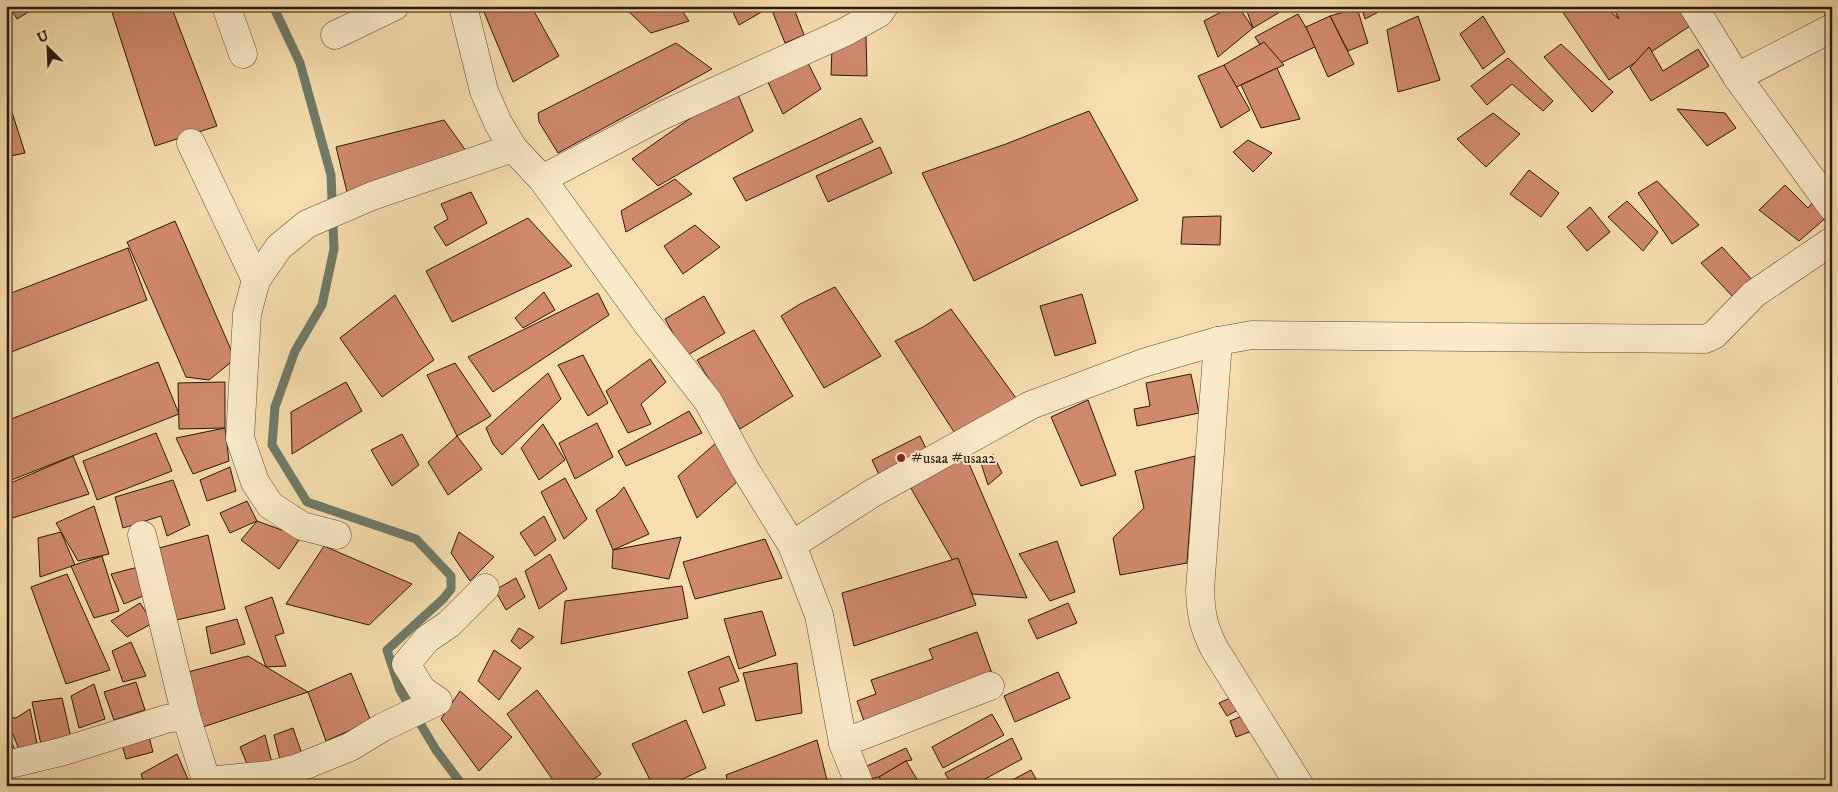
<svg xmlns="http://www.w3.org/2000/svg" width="1838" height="792" viewBox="0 0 1838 792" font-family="'IM FELL DW Pica',serif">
	<rect width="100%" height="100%" fill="#f7deae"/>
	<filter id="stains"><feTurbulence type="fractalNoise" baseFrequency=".004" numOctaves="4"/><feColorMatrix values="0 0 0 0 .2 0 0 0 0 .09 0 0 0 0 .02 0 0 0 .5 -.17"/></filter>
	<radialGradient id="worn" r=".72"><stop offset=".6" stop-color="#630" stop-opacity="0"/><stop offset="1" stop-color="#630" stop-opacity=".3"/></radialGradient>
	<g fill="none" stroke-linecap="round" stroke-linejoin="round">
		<path stroke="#6f7b69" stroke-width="9" d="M273 6 300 63 331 175 334 249 322 305 295 351 275 407 272 445 307 502 416 539 451 576V589L443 599 387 650 400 690 436 750 463 786"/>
	</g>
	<g fill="#d0896d" stroke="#2b190a">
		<path d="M9 6H38L17 19Z"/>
		<path d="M110 6H171L217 126 155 146Z"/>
		<path d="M498 6H531L559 56 513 82 484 12Z"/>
		<path d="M623 6H679L689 21 651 33Z"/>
		<path d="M730 6H772L739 25Z"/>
		<path d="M786 6H793L804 35 785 43 773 13Z"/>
		<path d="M1232 6H1238L1253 28 1218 57 1204 21Z"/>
		<path d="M1245 6H1290L1253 28Z"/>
		<path d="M1361 6H1390L1365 19Z"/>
		<path d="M1562 6H1604L1619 19 1612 6H1638L1648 12 1646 6H1684L1693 24 1609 80 1560 8Z"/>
		<path d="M1357 8 1368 43 1348 51 1330 16Z"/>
		<path d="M1298 14 1317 46 1274 66 1255 37Z"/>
		<path d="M1330 16 1354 64 1328 77 1306 27Z"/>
		<path d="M1418 16 1440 80 1398 92 1387 30Z"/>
		<path d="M1483 16 1505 52 1483 69 1460 34Z"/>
		<path d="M866 36 867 76 831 75 832 47Z"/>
		<path d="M1264 42 1284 65 1232 89 1224 65Z"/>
		<path d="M676 43 712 69 558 153 539 122 538 113Z"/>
		<path d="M1561 44 1613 92 1592 112 1544 57Z"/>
		<path d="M1649 47 1663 71 1698 49 1709 66 1651 101 1630 68Z"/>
		<path d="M805 57 821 89 783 114 766 78Z"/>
		<path d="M1508 58 1553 101 1543 111 1512 84 1487 105 1471 86Z"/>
		<path d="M1224 65 1250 110 1221 128 1198 76Z"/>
		<path d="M1277 68 1300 119 1261 128 1241 85Z"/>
		<path d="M735 87 753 131 658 186 632 159Z"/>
		<path d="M9 103 25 153 6 157V104Z"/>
		<path d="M1677 109 1725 113 1736 128 1707 146Z"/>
		<path d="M1089 111 1138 200 974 281 922 173 1006 144Z"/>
		<path d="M1493 113 1520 134 1486 167 1457 139Z"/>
		<path d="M861 118 873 142 746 201 733 178Z"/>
		<path d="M444 120 469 155 348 196 336 147Z"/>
		<path d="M1248 140 1272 153 1253 172 1233 152Z"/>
		<path d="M880 147 892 173 828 202 816 176Z"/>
		<path d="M1529 170 1559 193 1541 217 1510 194Z"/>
		<path d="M675 179 692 194 626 232 621 211Z"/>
		<path d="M1657 181 1699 225 1672 244 1638 193Z"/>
		<path d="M1785 185 1808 208 1814 201 1828 216 1799 241 1759 210Z"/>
		<path d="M471 192 487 223 446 246 434 227 448 219 441 204Z"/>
		<path d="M1627 201 1658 232 1643 251 1608 217Z"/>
		<path d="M1590 207 1610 232 1587 251 1567 227Z"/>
		<path d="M1221 216 1220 245 1181 244 1183 217Z"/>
		<path d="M528 218 572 266 452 322 426 271Z"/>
		<path d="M175 221 235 359 209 380 186 377 127 242Z"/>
		<path d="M695 225 720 247 683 274 664 246Z"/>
		<path d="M1722 247 1755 283 1734 298 1701 263Z"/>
		<path d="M128 248 147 300 6 354V295Z"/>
		<path d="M835 287 881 356 824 388 781 316 800 304Z"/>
		<path d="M544 292 555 310 523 328 515 318Z"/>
		<path d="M598 293 609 315 493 392 468 357Z"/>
		<path d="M1082 294 1096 343 1055 356 1040 306Z"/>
		<path d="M395 295 434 360 382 397 340 338Z"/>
		<path d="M704 296 725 333 686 356 665 319Z"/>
		<path d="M951 309 1016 398 954 432 895 341 923 327Z"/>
		<path d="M754 330 793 396 740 429 697 360Z"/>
		<path d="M583 355 608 403 588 416 558 365Z"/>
		<path d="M650 359 666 382 641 404 651 424 628 433 606 391Z"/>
		<path d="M158 362 179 414 9 481 6 473V421Z"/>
		<path d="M455 363 491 416 457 436 427 375Z"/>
		<path d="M548 373 561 399 502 455 493 444 486 428Z"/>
		<path d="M1191 374 1199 413 1137 426 1134 409 1150 406 1146 383Z"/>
		<path d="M225 382V428L179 429 178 383Z"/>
		<path d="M346 382 362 411 292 454 291 412Z"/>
		<path d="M1088 400 1116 475 1081 486 1051 417Z"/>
		<path d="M689 411 702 433 626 466 618 451Z"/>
		<path d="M597 423 613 457 575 479 559 443Z"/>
		<path d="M543 424 565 460 539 480 521 448Z"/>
		<path d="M225 428 229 461 193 474 176 438Z"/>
		<path d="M156 433 172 471 97 500 83 461Z"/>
		<path d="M402 434 419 465 392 486 371 450Z"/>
		<path d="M457 436 482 469 448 495 428 462Z"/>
		<path d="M920 436 930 457 882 481 872 460Z"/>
		<path d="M716 443 739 480 697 518 678 476Z"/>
		<path d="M964 452 1027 598 972 594 909 485Z"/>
		<path d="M993 454 1002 473 988 485 980 460Z"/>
		<path d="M73 456 89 494 6 520V485Z"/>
		<path d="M1195 456 1187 563 1120 575 1113 538 1144 508 1135 471Z"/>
		<path d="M230 467 236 491 207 501 200 480Z"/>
		<path d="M565 478 587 519 564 539 541 492Z"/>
		<path d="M173 480 190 525 167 536 161 516 123 528 115 497Z"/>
		<path d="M624 487 649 534 613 550 596 510 616 496Z"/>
		<path d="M247 501 257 521 230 533 220 513Z"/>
		<path d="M94 506 109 554 78 561 56 523Z"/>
		<path d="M544 516 556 540 535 556 520 533Z"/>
		<path d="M257 521 301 537 279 569 241 540Z"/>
		<path d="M61 532 75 565 40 577 38 538Z"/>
		<path d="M459 532 494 557 470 581 451 553Z"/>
		<path d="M208 535 225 609 172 621 159 548Z"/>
		<path d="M681 537 669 579 612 568 613 550Z"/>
		<path d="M765 539 782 578 695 599 683 562Z"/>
		<path d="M1057 541 1075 592 1050 601 1019 554Z"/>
		<path d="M324 546 412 584 369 625 286 604Z"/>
		<path d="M550 554 567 589 539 609 525 571Z"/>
		<path d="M102 556 119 611 94 618 71 566Z"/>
		<path d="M958 558 976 605 854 646 842 593Z"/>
		<path d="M142 566 148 594 124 604 111 574Z"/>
		<path d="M67 574 110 670 66 684 31 587Z"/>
		<path d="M516 578 525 597 506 610 495 590Z"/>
		<path d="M682 586 688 618 561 644 565 601Z"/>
		<path d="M272 597 284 633 275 636 286 666 266 667 245 607Z"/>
		<path d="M140 603 153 623 127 637 111 621Z"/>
		<path d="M1068 603 1077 623 1037 639 1028 620Z"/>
		<path d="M762 611 776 655 739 669 724 619Z"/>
		<path d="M237 619 245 644 211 654 206 627Z"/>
		<path d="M519 628 534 637 520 649 511 641Z"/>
		<path d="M977 632 994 679 865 724 857 701 876 694 871 680 933 659 929 649Z"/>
		<path d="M131 642 146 676 123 682 112 651Z"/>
		<path d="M494 650 521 668 499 700 478 681Z"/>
		<path d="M248 656 308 692 200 728 188 672Z"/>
		<path d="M729 656 739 681 719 688 725 705 703 713 688 672Z"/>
		<path d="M797 663 802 713 756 721 743 673Z"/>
		<path d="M1058 672 1070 698 1015 722 1004 696Z"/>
		<path d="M351 673 371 721 326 741 308 692Z"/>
		<path d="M136 682 145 710 114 720 104 692Z"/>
		<path d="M94 684 105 719 79 728 71 696Z"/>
		<path d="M537 690 601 774 584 786H557L507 714Z"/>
		<path d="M460 691 512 737 479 771 441 719Z"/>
		<path d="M1239 694 1247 705 1227 716 1219 703Z"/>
		<path d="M62 698 72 742 42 749 32 702Z"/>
		<path d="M30 709 38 749 20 752 6 717 16 718Z"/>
		<path d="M1249 713 1260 728 1236 737 1230 721Z"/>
		<path d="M992 714 1004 735 943 768 932 747Z"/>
		<path d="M686 720 706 768 668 786H653L632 744Z"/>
		<path d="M6 727 16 753 6 755Z"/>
		<path d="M293 728 304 760 281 764 274 735Z"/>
		<path d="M148 733 153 752 126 759 121 741Z"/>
		<path d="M265 735 273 767 250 771 240 747Z"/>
		<path d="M1012 738 1022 759 972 786H952L945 773Z"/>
		<path d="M817 740 828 784 824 786H729L726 775Z"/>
		<path d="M906 748 912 760 906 761 879 777 870 779 865 767Z"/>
		<path d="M177 754 191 786H145L141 774Z"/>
		<path d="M906 761 921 786H884L879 777Z"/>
		<path d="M1031 770 1040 786H1001Z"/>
	</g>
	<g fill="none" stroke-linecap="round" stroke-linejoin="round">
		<defs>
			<g id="minor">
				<path d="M226 6 243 54"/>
				<path d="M463 6 484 91 498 123 513 148 542 179 646 322 708 401 745 469 792 545 819 615 843 743 860 786"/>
				<path d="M1693 6 1737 77 1832 207"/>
				<path d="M335 35 395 6"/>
				<path d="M1737 77 1832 28"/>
				<path d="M191 143 256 280"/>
				<path d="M542 179 661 116 845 32 879 13 884 6"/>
				<path d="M1218 341 1200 590C1201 614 1203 626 1214 648L1300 786"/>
				<path d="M142 535 186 716"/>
				<path d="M337 535 302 526 270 505 255 482 240 438 247 314 256 280 279 247 307 224 372 196 513 148"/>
				<path d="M792 545 871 494 1031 405 1143 363 1218 341 1252 335 1705 339 1714 335 1754 294 1832 241"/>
				<path d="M843 743 990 686"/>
				<path d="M6 765 61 752 166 719 186 716 208 786"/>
				<path d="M207 781 269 775 298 768 350 747 383 727 438 701 422 690 406 664 427 639 449 624 485 588"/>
			</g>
		</defs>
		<use href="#minor" stroke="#5e4a33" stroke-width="29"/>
		<use href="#minor" stroke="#faeaca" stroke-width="28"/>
	</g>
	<circle fill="#8f2418" stroke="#faeaca" stroke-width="2" cx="901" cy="458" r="5"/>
	<g text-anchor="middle" stroke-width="4" stroke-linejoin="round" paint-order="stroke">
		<g font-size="15" fill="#2b190a" stroke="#faeaca" text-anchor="start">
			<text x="911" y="463">#usaa #usaa2</text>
		</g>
	</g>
	<rect width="1838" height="792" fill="none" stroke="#f7deae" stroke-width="25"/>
	<rect x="8" y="8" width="1823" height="777" fill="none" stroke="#2b190a" stroke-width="2.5"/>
	<rect x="12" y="12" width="1813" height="767" fill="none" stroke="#2b190a"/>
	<g transform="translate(48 48) rotate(336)" stroke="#faeaca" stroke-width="4" paint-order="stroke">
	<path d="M0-4L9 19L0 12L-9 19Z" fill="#2b190a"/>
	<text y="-8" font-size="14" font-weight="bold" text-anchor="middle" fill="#2b190a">U</text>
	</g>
	<rect width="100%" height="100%" filter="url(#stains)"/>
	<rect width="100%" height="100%" fill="url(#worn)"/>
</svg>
